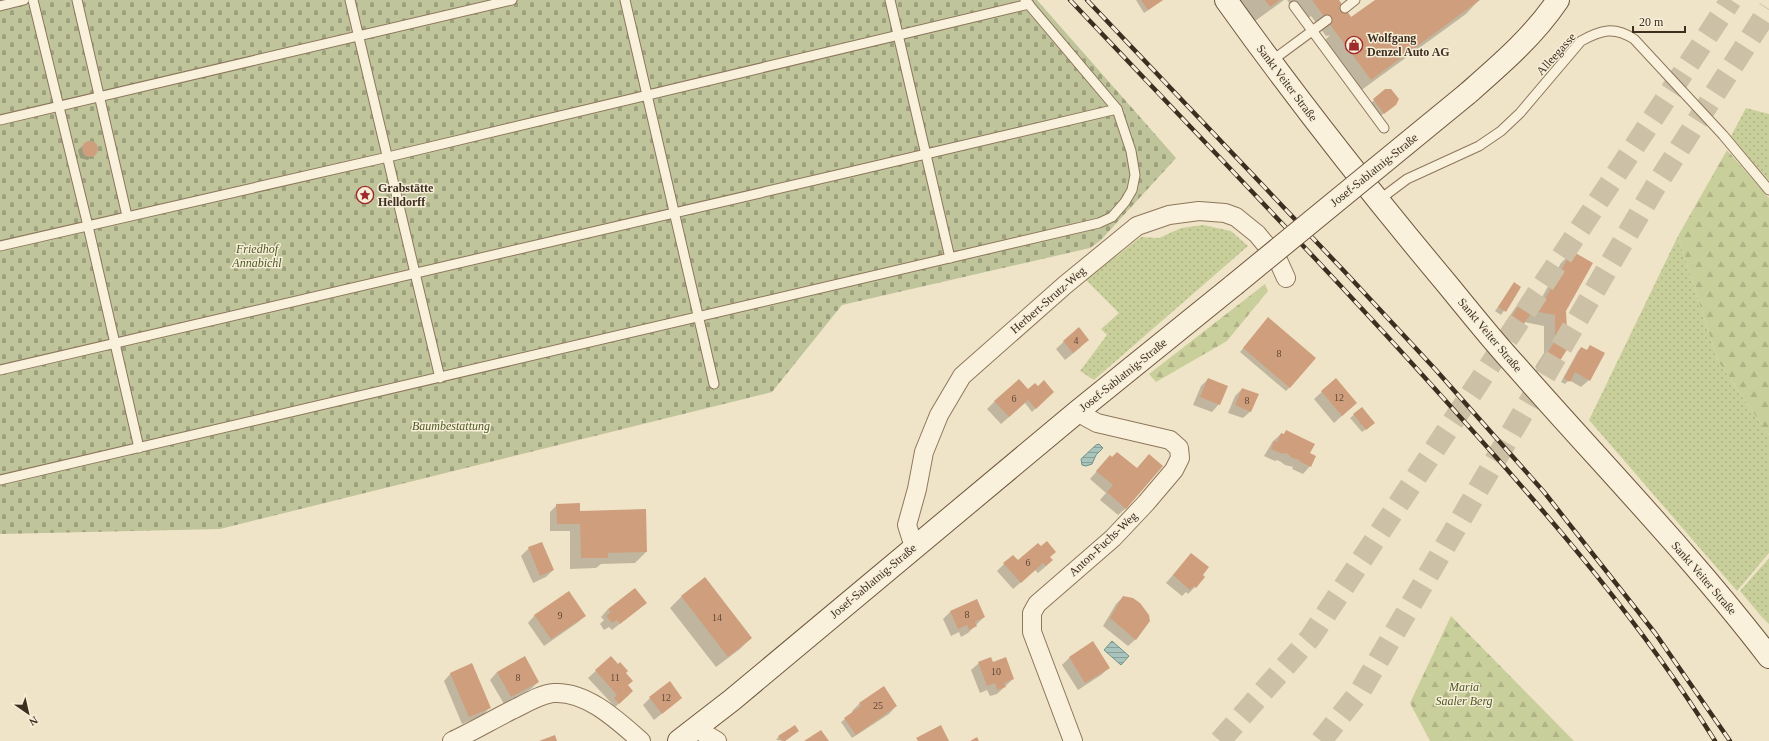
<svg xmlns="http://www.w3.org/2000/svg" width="1769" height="741" viewBox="0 0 1769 741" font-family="'Times New Roman',serif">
	<defs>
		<pattern id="grass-dots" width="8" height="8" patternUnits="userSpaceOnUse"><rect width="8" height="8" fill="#c9cf9b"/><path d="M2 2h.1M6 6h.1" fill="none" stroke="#aeb285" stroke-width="1.8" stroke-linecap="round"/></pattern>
		<pattern id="forest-firs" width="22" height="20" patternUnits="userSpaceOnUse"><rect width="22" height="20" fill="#c9cf9b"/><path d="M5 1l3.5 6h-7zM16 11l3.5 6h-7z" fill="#aeb285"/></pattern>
		<pattern id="cemetery-stones" width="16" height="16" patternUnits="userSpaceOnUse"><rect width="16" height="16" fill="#bfc49a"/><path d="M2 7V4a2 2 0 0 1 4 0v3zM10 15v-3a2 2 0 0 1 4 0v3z" fill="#9ca07d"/></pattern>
		<pattern id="water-rules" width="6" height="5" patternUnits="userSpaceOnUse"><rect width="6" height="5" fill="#a9c4bc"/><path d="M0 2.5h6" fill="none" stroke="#8ba098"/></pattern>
	</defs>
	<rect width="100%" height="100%" fill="#f0e4c8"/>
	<g fill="url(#grass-dots)">
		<path d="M1746 108 1769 114V181L1731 136Z"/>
		<path d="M1203 225 1231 231 1248 246 1094 380 1080 371 1107 335 1101 329 1119 313 1086 280 1141 237 1159 238 1181 228Z"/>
		<path d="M1678 236 1718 361 1769 435V553L1737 591 1589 420Z"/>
		<path d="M1769 558V624L1761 616 1740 591Z"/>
	</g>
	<g fill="url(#forest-firs)">
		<path d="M1727 150 1769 198V435L1718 361 1678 236Z"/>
		<path d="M1265 284 1268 291 1227 341 1156 382 1149 374Z"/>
		<path d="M1451 616 1574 741H1430L1410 703Z"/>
	</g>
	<path fill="url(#cemetery-stones)" d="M0 0H1037L1176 158 1101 240 1090 248 842 305 772 392 220 529 0 534Z"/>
	<g fill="url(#water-rules)" stroke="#6f938a">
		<path d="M1099 444 1103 448 1096 455 1092 464 1086 466 1082 465 1081 459 1096 445Z"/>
		<path d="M1112 641 1129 656 1121 665 1104 650Z"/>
	</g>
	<g fill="#0003">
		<path d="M1136 0H1163L1144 13Z"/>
		<path d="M1239 0H1284L1255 21Z"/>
		<path d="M1287 0H1338L1352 18 1377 0H1479L1466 14 1356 94 1320 45 1330 35 1326 36 1311 16 1303 22Z"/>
		<path d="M1386 90 1395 104 1376 120 1366 107Z"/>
		<path d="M89 141 96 144 97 151 88 160 80 158 78 150Z"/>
		<path d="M1572 252 1557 363 1546 374 1535 367 1544 353V326L1524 322 1511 336 1501 329 1515 308 1526 296 1541 299 1561 263Z"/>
		<path d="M1514 284 1520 287 1501 315 1495 311Z"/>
		<path d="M1265 322 1290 387 1286 391 1240 352Z"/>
		<path d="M1078 328 1081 347 1065 360 1056 349Z"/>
		<path d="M1590 346 1589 380 1581 387 1569 380 1565 384 1561 382 1578 351 1581 348 1586 351Z"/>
		<path d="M1208 379 1219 404 1212 412 1193 405 1201 386Z"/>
		<path d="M1336 379 1356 403 1334 423 1314 399Z"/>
		<path d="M1038 387 1053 391 1032 412 1025 403 1001 424 987 409 995 401Z"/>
		<path d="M1242 389 1251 411 1243 418 1228 413 1235 396Z"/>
		<path d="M1361 409 1370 426 1362 432 1350 418Z"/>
		<path d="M1286 432 1309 454 1310 466 1303 474 1292 469 1293 467 1285 465 1281 462 1277 460 1275 461 1264 456 1273 441 1281 434 1283 435Z"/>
		<path d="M1103 464 1126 508 1118 515 1100 500 1106 493 1090 479Z"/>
		<path d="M557 505 579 512 646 552 635 563 601 564 596 568 570 569V531H550V512Z"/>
		<path d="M529 548 553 570 546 577 533 583 521 556Z"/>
		<path d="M1191 554 1195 587 1188 594 1186 592 1182 596 1166 583Z"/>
		<path d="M1049 557 1052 560 1045 567 1038 573 1035 570 1013 589 997 571 1004 564Z"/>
		<path d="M705 578 751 638 740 649 716 667 670 608 681 597Z"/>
		<path d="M1123 597 1136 639 1128 646 1103 626 1116 604Z"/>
		<path d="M976 600 984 617 968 633 961 637 959 632 951 636 943 619 950 612Z"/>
		<path d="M646 603 612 630 609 627 604 630 600 624 604 620 601 617 608 609Z"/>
		<path d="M535 615 585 616 577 623 544 646 528 623Z"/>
		<path d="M1093 643 1109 668 1101 675 1078 690 1062 665 1069 658Z"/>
		<path d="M611 657 625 673 629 695 615 707 588 678Z"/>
		<path d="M979 663H992L1013 679 997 694 990 696 987 690 980 693 971 670Z"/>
		<path d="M497 672 538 682 531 689 504 704 490 680Z"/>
		<path d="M451 673 490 707 483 715 462 724 444 681Z"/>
		<path d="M883 688 896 706 889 714 852 738 841 722 853 713 852 711 859 704Z"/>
		<path d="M650 698H681L654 720 643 705Z"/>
		<path d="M798 731 785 741 776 740 779 736Z"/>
	</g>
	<g fill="#cf9f7d">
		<path d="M1141 0H1163L1148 10Z"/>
		<path d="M1265 0H1280L1270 7Z"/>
		<path d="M1312 0H1339L1351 17 1375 0H1480L1371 80Z"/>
		<path d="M1385 89H1391L1399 99 1396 105 1384 114 1373 99Z"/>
		<circle cx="90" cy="149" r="8"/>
		<path d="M1572 251 1593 263 1566 311 1568 348 1558 364 1545 356 1555 341V315L1533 311 1523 325 1511 317 1526 295 1545 299Z"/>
		<path d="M1514 282 1521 287 1506 312 1498 307Z"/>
		<path d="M1268 317 1316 358 1290 388 1243 348Z"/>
		<path d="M1079 327 1089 340 1073 353 1063 341Z"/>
		<path d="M1590 345 1605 353 1590 381 1575 372 1570 382 1564 378 1581 347 1587 350Z"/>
		<path d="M1208 378 1228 386 1220 405 1200 397Z"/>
		<path d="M1336 378 1357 403 1342 416 1321 391Z"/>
		<path d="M1019 379 1028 389 1035 383 1038 386 1044 380 1054 392 1036 409 1028 400 1009 417 994 401Z"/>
		<path d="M1242 388 1259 394 1251 412 1235 405Z"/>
		<path d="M1362 407 1375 423 1366 430 1353 414Z"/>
		<path d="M1286 430 1315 444 1310 453 1316 456 1311 467 1299 461 1300 460 1292 458 1288 454 1284 453 1283 454 1271 449 1274 441 1277 442 1281 433 1284 434Z"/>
		<path d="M1117 452 1137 468 1149 454 1163 466 1126 509 1107 492 1113 485 1096 471 1110 455 1112 457Z"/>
		<path d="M580 503V511L646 509 647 552 608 553V558H581L580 524H557L556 504Z"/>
		<path d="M1047 541 1056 552 1050 557 1053 560 1046 566 1043 563 1021 583 1003 563 1013 555 1018 560 1038 543 1041 546Z"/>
		<path d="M542 542 554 570 540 576 528 547Z"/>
		<path d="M1191 553 1209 567 1203 575 1205 577 1196 588 1194 586 1190 590 1173 575Z"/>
		<path d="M705 577 752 638 728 657 681 596Z"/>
		<path d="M635 588 647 603 620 624 617 620 612 623 606 616 611 612 608 609Z"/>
		<path d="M569 591 586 616 551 639 534 615Z"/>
		<path d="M1123 596 1133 598 1140 603 1149 615 1150 621 1136 640 1110 618Z"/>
		<path d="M977 599 985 617 975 622 977 626 969 630 967 625 958 629 950 611Z"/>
		<path d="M1093 641 1110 668 1085 683 1069 657Z"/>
		<path d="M525 656 539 682 511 697 497 672Z"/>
		<path d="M611 656 618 664 620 662 628 671 626 673 633 681 628 685 633 691 619 704 614 698 617 695 595 670Z"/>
		<path d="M991 657 993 662 1006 657 1014 679 1004 683 1006 687 997 690 995 683 987 686 978 662Z"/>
		<path d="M472 663 491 708 469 717 450 673Z"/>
		<path d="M670 681 682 698 662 714 649 697Z"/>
		<path d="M884 686 897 706 856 735 844 718 861 706 859 703Z"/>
		<path d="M795 725 799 731 785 741H782L778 736Z"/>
		<path d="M941 725 949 741H918L916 738Z"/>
		<path d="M821 730 829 741H804Z"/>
		<path d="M555 735 557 741H539Z"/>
		<path d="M977 737 979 741H970Z"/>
	</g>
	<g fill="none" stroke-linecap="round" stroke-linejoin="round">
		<g stroke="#ccc0a6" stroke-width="22" stroke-dasharray="22 11" stroke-linecap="butt">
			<path d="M1220 741 1310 638 1731 0"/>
			<path d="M1321 741 1361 690 1655 187 1769 9"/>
		</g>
		<defs>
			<g id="lane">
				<path d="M33 0 88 226 139 448"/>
				<path d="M77 0 127 216"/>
				<path d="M350 0 440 378"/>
				<path d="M625 0 714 384"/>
				<path d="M890 0 950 258"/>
				<path d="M0 6 24 0"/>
				<path d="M1294 6 1384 128"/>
				<path d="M1345 8 1355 0"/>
				<path d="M1270 62 1327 20"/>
				<path d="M0 120 512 0"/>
				<path d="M1379 200 1407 179 1479 146 1501 131 1520 113 1581 41C1601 30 1614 26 1634 39L1723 135 1769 190"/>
				<path d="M0 246 388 157 1029 4"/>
				<path d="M0 370C373 284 745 197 1117 109"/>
				<path d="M0 480 1099 223 1112 217 1125 202 1132 190 1135 175 1131 151 1117 109 1025 0"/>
			</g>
			<g id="street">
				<path d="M914 547 907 525 917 489 924 452 939 415 962 376 1065 285 1137 226 1169 215 1199 211 1225 213 1236 217 1257 234 1277 258 1286 278"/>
				<path d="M697 729 717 741"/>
				<path d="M452 741C472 732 492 720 512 710 525 704 540 694 554 693 587 691 618 721 641 741"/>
				<path d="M1073 741 1032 632V613L1037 604 1113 538 1146 503 1174 470 1180 458 1179 448 1170 440 1097 423 1077 412"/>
			</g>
			<g id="secondary">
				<path d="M1226 0C1296 98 1370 192 1447 284 1470 312 1492 340 1516 366 1601 463 1691 555 1769 657"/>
				<path d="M1467 94C1500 65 1533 37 1558 0"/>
				<path d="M679 741 732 700 1077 412 1234 285"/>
			</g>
		</defs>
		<use href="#lane" stroke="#8d765c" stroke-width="11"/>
		<use href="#street" stroke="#8d765c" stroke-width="20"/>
		<use href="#secondary" stroke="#6f573f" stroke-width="24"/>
		<use href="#lane" stroke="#faf1dc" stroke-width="9"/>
		<use href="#street" stroke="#faf1dc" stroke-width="18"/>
		<use href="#secondary" stroke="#faf1dc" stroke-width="22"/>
		<defs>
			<g id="rail">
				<path d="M1070 0C1201 139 1335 276 1462 419 1553 520 1643 625 1715 741"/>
				<path d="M1087 0 1344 271 1435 369 1544 492 1655 633 1730 741"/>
			</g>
		</defs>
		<use href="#rail" stroke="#3d2e20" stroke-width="4.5"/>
		<use href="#rail" stroke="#f7eed8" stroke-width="3" stroke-dasharray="9" stroke-linecap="butt"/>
		<defs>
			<path id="secondary-bridge" d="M1234 285 1467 94"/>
		</defs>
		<use href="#secondary-bridge" stroke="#6f573f" stroke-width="24" stroke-linecap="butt"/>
		<use href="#secondary-bridge" stroke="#faf1dc" stroke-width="22"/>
	</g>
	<defs>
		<symbol id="shop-ring" viewBox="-11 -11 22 22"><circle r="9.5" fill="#f7eed8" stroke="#9e2a2b" stroke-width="1.5"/><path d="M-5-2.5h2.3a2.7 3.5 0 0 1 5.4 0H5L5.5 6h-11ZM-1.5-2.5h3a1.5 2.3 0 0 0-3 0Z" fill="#9e2a2b"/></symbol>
		<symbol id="sight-ring" viewBox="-11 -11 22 22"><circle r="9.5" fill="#f7eed8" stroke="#9e2a2b" stroke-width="1.5"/><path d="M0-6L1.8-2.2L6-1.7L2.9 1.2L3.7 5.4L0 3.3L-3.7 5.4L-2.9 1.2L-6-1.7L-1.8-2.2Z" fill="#9e2a2b"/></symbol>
	</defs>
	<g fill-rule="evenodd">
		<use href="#shop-ring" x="1344" y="35" width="20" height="20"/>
		<use href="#sight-ring" x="355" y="185" width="20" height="20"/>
	</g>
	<g text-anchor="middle" stroke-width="3" stroke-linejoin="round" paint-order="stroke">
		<g font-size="10" fill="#624a37">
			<text x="1076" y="344">4</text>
			<text x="1279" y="357">8</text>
			<text x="1339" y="401">12</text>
			<text x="1014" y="402">6</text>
			<text x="1247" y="404">8</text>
			<text x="1028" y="566">6</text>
			<text x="967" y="618">8</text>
			<text x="560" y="619">9</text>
			<text x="717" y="621">14</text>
			<text x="996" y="675">10</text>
			<text x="518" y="681">8</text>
			<text x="615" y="681">11</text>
			<text x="666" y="701">12</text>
			<text x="878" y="709">25</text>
		</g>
		<g font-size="12" font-weight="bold" fill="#3d2e20" stroke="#f7eed8" text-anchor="start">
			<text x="1367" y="42">Wolfgang<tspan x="1367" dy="14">Denzel Auto AG</tspan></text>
			<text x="378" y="192">Grabstätte<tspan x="378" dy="14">Helldorff</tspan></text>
		</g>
		<g font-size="12" fill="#3d2e20" stroke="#f7eed8">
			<text transform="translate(1556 54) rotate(-48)" y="4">Alleegasse</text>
			<text transform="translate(1287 83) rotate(53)" y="4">Sankt Veiter Straße</text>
			<text transform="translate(1374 170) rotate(-39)" y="4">Josef-Sablatnig-Straße</text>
			<text transform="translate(1048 300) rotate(-41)" y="4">Herbert-Strutz-Weg</text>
			<text transform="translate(1490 335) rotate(50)" y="4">Sankt Veiter Straße</text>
			<text transform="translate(1123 375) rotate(-39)" y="4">Josef-Sablatnig-Straße</text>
			<text transform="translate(1103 544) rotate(-43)" y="4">Anton-Fuchs-Weg</text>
			<text transform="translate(1704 578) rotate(49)" y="4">Sankt Veiter Straße</text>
			<text transform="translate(873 581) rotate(-40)" y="4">Josef-Sablatnig-Straße</text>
		</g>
		<g font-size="12" font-style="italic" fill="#4d5a26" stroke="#f7eed8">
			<text x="257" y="253">Friedhof<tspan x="257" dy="14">Annabichl</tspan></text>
			<text x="451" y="430">Baumbestattung</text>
			<text x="1464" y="691">Maria<tspan x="1464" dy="14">Saaler Berg</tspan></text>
		</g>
	</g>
	<g transform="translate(28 713) rotate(146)" stroke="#f7eed8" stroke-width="3" paint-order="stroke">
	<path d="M0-3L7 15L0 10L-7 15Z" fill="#3d2e20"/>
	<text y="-6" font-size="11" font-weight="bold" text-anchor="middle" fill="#3d2e20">N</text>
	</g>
	<path d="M1633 26v6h52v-6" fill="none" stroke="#3d2e20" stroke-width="2"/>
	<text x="1639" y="26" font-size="12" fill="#3d2e20" stroke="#f7eed8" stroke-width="3" paint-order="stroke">20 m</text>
</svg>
